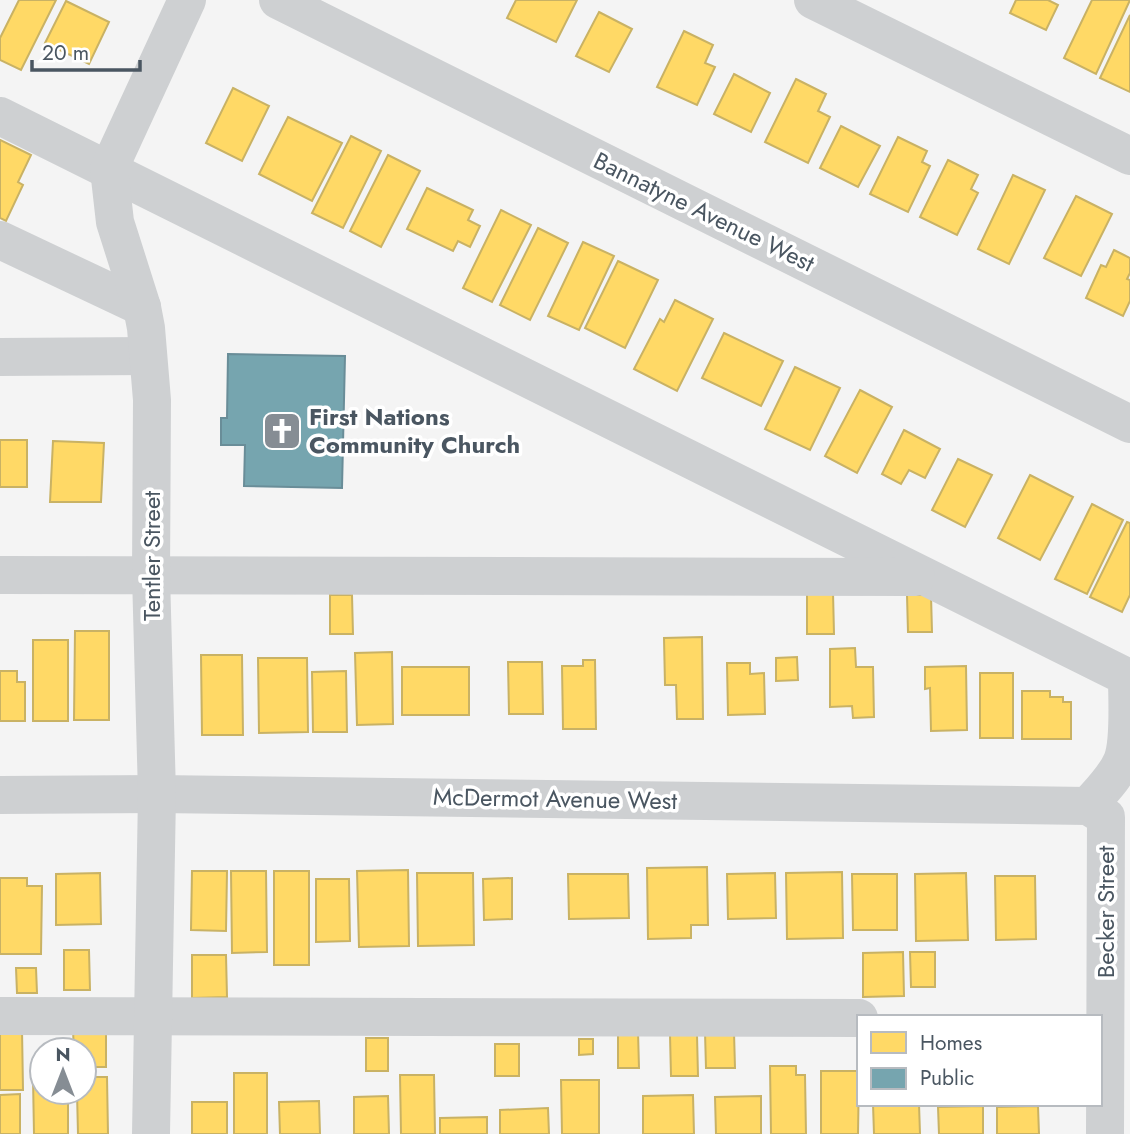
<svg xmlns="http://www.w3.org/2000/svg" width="1130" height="1134" viewBox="0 0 1130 1134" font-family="Jost,sans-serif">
	<rect width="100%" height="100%" fill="#f4f4f4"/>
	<g fill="#ffd966" stroke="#c9b264" stroke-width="2">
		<path d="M19 0H56L21 70 0 60V38Z"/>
		<path d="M516 0H577L556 42 507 18Z"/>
		<path d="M1016 0H1048L1058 5 1046 30 1010 13Z"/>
		<path d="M1092 0H1130L1096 74 1064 58Z"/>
		<path d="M66 1 109 22 89 64 45 43Z"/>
		<path d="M599 12 632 29 609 72 576 56Z"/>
		<path d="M1130 15V92L1100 78Z"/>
		<path d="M684 31 713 45 705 63 715 67 697 105 657 87Z"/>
		<path d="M734 74 770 93 751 132 714 114Z"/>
		<path d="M796 79 826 94 818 111 830 117 808 163 765 142Z"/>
		<path d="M233 88 269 106 242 161 206 143Z"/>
		<path d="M288 117 342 143 312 201 259 174Z"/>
		<path d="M841 126 880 146 858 187 820 168Z"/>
		<path d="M351 136 381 151 343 228 312 213Z"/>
		<path d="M898 137 927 151 922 162 930 166 908 212 870 194Z"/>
		<path d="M0 140 31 155 18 182 23 185 6 221 0 218Z"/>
		<path d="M388 155 420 171 381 247 350 231Z"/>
		<path d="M948 160 978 175 971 189 978 193 957 235 920 217Z"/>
		<path d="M1013 175 1045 190 1009 264 978 249Z"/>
		<path d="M427 188 473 210 468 220 480 226 470 247 458 241 453 251 407 229Z"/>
		<path d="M1076 196 1112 214 1081 276 1044 258Z"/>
		<path d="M501 210 531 225 492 302 463 288Z"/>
		<path d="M538 228 568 243 530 320 500 305Z"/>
		<path d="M583 242 614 256 579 330 548 316Z"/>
		<path d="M1114 250 1130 258V273L1127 279 1130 280V301L1123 316 1086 298 1101 265 1106 267Z"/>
		<path d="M618 261 658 280 625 348 585 328Z"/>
		<path d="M675 300 713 319 677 391 634 369 660 319 664 322Z"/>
		<path d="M724 333 783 361 761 406 702 378Z"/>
		<path d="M795 367 840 388 810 450 765 429Z"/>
		<path d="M860 390 892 407 857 473 825 456Z"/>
		<path d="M904 430 940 449 925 478 909 470 901 484 882 474Z"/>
		<rect x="0" y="440" width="27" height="47"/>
		<path d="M53 441 104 443 101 502H50Z"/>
		<path d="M958 459 992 475 965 527 932 510Z"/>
		<path d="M1030 475 1073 497 1040 560 998 538Z"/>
		<path d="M1092 504 1123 520 1087 594 1055 579Z"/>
		<path d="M1127 522 1130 523V595L1122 612 1090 597Z"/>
		<path d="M807 592H833L834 634H807Z"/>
		<path d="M330 595H352L353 634H330Z"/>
		<path d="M907 595H931L932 632H908Z"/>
		<path d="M75 631H109V720H74Z"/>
		<path d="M702 637 703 719H677L676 685H665L664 638Z"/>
		<rect x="33" y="640" width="35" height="81"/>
		<path d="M855 648 856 667H873L874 717 853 718 852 706 830 707V649Z"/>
		<path d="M392 652 393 724 357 725 355 653Z"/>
		<path d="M201 655H242L243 735H202Z"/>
		<path d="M797 657 798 680 776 681V658Z"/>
		<path d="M258 658H307L308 732 259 733Z"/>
		<path d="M583 660H595L596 729H563L562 666H583Z"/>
		<path d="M508 662H542L543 714H509Z"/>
		<path d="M727 663H750V674L764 673 765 714 728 715Z"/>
		<path d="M966 666 967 730 931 731 930 688 925 689V667Z"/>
		<rect x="402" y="667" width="67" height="48"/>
		<path d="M0 671H17V682H25V721H0Z"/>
		<path d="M346 671 347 732H313L312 672Z"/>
		<rect x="980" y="673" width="33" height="65"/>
		<path d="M1022 691H1050V697H1063V702H1071V739H1022Z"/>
		<path d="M707 867 708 925H691V938L648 939 647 868Z"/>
		<path d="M408 870 409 946 359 947 357 871Z"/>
		<path d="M192 871H227L226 931 191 930Z"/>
		<path d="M231 871H266L267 952 232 953Z"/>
		<rect x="274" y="871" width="35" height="94"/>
		<path d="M842 872 843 938 787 939 786 873Z"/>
		<path d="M100 873 101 924 56 925V874Z"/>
		<path d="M417 873H473L474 945 418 946Z"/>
		<path d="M775 873 776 918 728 919 727 874Z"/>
		<path d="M966 873 968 940 916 941 915 874Z"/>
		<path d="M568 874H628L629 918 569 919Z"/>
		<path d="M852 874H897V930H853Z"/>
		<path d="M995 876H1035L1036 939 996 940Z"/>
		<path d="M0 878H27V886H42L41 954H0Z"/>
		<path d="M512 878V919L484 920 483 879Z"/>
		<path d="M316 879H349L350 941 316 942Z"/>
		<path d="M64 950H89L90 990H64Z"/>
		<path d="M903 952 904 996 863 997V953Z"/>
		<path d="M910 952H935V987H911Z"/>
		<path d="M192 955H226L227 997 192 998Z"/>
		<path d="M16 968H36L37 993H17Z"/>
		<path d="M0 1029H22L23 1090H0Z"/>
		<path d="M73 1031H106V1067H84V1050H74Z"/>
		<path d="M618 1031H638L639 1068H618Z"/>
		<path d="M705 1032H734L735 1068H706Z"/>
		<path d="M670 1035H697L698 1076H671Z"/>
		<rect x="366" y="1038" width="22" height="33"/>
		<path d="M579 1039H593V1054L579 1055Z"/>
		<rect x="495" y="1044" width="24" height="32"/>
		<path d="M770 1066H796V1075H805L806 1134H771Z"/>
		<path d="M821 1071H859L858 1134H821Z"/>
		<rect x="234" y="1073" width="33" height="61"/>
		<path d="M400 1075H434L435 1134H401Z"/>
		<path d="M84 1077H107L108 1134H78L77 1092H84Z"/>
		<path d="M33 1078H42V1092H68V1134H34Z"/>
		<path d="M561 1080H599V1134H562Z"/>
		<path d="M20 1094V1134H0V1095Z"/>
		<path d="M693 1095 694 1134H643V1096Z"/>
		<path d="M388 1096 389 1134H354V1097Z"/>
		<path d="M761 1096V1134H716L715 1097Z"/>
		<path d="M319 1101 320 1134H280L279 1102Z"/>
		<rect x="192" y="1102" width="35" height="32"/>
		<path d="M873 1104H919L920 1134H874Z"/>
		<path d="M983 1106V1134H939L938 1107Z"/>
		<path d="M1038 1106 1039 1134H997V1107Z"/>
		<path d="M548 1108 549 1134H500V1110Z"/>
		<path d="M487 1117V1134H440V1118Z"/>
	</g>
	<path fill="#76a5af" stroke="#698d98" stroke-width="2" d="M228 354 345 356 342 488 244 486 245 445H221V418H227Z"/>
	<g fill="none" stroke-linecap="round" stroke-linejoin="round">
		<g stroke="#ced0d2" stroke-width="38">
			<path d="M278 0 1130 424"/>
			<path d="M813 0 1130 156"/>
			<path d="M0 116 1127 677C1127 699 1130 742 1122 761 1115 778 1100 792 1088 806"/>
			<path d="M0 240 142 307"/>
			<path d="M0 357 148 356"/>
			<path d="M0 575 916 577"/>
			<path d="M0 795 157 794 1088 806 1106 817 1105 1134"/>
			<path d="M0 1016 859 1018"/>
			<path d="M151 1134 157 794 151 575 152 400 146 328 142 307 115 222 109 169 187 0"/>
		</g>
	</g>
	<defs>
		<symbol id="church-square" viewBox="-11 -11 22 22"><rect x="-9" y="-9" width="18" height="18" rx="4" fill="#868d94" stroke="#fff"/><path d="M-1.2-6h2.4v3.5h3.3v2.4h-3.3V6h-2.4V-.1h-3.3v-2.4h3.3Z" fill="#fff"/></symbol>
	</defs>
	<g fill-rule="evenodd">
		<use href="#church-square" x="260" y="409" width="44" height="44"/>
	</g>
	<g text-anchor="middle" stroke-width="7" stroke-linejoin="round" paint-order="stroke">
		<g font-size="24" fill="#4a5661" stroke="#fff">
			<text transform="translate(704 212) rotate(26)" y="8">Bannatyne Avenue West</text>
			<text transform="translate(152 556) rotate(-90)" y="8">Tentler Street</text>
			<text transform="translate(555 799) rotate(1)" y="8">McDermot Avenue West</text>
			<text transform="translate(1106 912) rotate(-90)" y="8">Becker Street</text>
		</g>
		<g font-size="24" font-weight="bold" fill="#4a5661" stroke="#fff" text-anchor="start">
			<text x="309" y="425">First Nations<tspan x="309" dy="28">Community Church</tspan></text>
		</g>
	</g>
	<rect x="857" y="1015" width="245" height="91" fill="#ffffff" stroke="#b7bbc0" stroke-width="2"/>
	<rect x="871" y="1032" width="35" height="21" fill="#ffd966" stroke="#b7bbc0" stroke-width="2"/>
	<text x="920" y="1050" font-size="21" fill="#4a5661">Homes</text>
	<rect x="871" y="1068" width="35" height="21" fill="#76a5af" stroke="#b7bbc0" stroke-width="2"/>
	<text x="920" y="1085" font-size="21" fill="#4a5661">Public</text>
	<g transform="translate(63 1071)"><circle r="33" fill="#ffffff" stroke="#b7bbc0" stroke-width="2"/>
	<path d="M0-5L12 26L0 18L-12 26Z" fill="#868d94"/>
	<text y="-10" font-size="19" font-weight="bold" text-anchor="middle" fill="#4a5661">N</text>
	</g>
	<path d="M32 60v10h108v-10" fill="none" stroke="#4a5661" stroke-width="3.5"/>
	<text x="42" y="60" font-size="21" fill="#4a5661" stroke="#ffffff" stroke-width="5" paint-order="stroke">20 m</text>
</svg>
